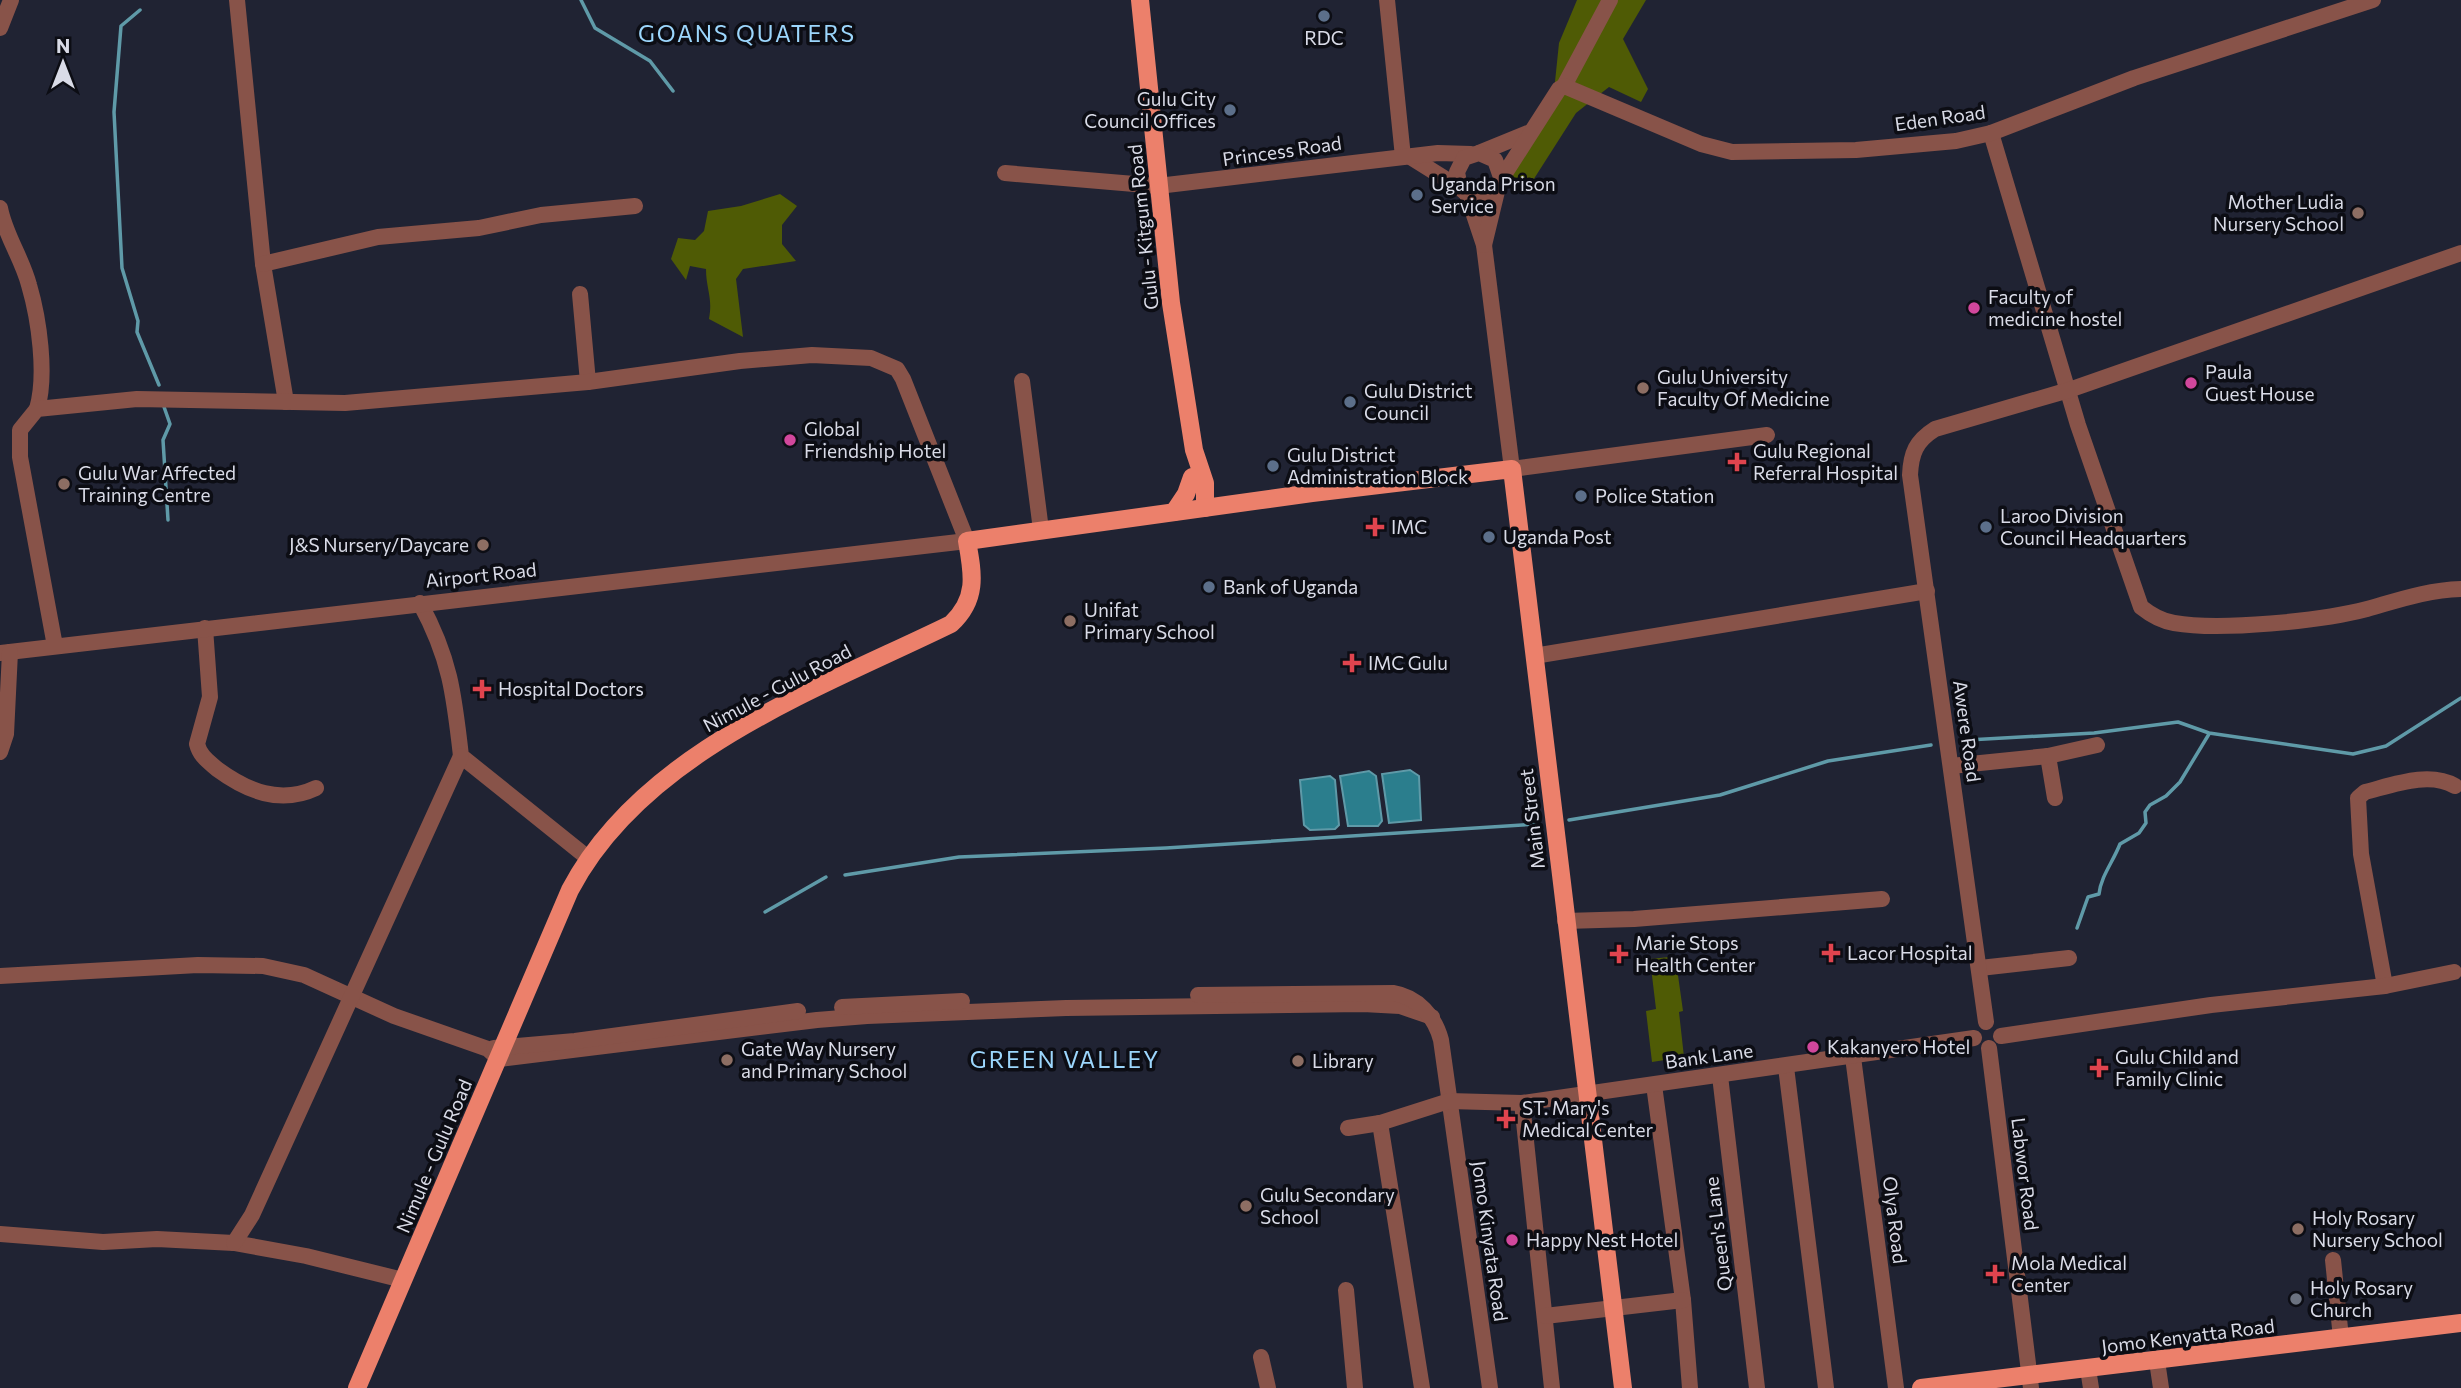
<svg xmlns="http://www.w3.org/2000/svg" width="2461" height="1388" viewBox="0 0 2461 1388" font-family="Commissioner,sans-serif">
	<rect width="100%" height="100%" fill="#202333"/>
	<g fill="#4f5b05">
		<path d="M1577 0H1646L1623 39 1648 89 1641 102 1609 87 1576 113 1530 185 1513 190 1507 179 1553 101 1559 43Z"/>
		<path d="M780 194 797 206 782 225V244L796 261 743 269 736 279 743 337 709 319C713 297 706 289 706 269L690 266 686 280 671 259 678 238 695 240 704 231 708 211 741 206Z"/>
		<path d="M1669 957 1676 961 1683 1011 1679 1012 1684 1057 1652 1062 1646 1011 1656 1009 1650 959Z"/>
	</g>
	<g fill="#2b7e8d" stroke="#5f9aa8" stroke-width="2">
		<path d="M1410 770 1419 776 1421 820 1389 823 1382 774Z"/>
		<path d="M1369 771 1376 776 1382 821 1378 826H1348L1340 776Z"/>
		<path d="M1330 776 1335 780 1339 825 1335 829 1310 830 1304 825 1300 780Z"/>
	</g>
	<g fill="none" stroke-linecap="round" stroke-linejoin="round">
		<g stroke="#5f9aa8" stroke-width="3.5">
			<path d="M581 0 595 28 650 61 673 91"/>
			<path d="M140 10 121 26 114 112 122 268 138 321 137 332 159 385"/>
			<path d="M163 404 170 424 163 440 168 520"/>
			<path d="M1968 740 2094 733 2178 722 2209 733 2353 754 2386 746 2461 698"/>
			<path d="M1569 820 1720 795 1828 761 1931 745"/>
			<path d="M845 875 959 857 1166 848 1537 824"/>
			<path d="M765 912 826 877"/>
			<path d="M2077 928 2088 897 2099 894C2101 876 2113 862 2120 844L2139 833 2146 823 2145 812 2150 805 2166 796 2180 782 2209 734"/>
		</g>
		<g stroke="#885349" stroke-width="16">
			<path d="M237 0 263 264 286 402"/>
			<path d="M1387 0 1403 157"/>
			<path d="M0 28 11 0"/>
			<path d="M1564 86 1610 0"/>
			<path d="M1991 133 2078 425 2141 607C2151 615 2161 621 2174 623 2220 631 2321 621 2367 609 2399 600 2427 590 2461 589"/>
			<path d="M1479 153 1528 133"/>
			<path d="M1412 158 1460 188"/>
			<path d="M1005 173 1158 186 1438 153 1471 154"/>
			<path d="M1501 177 1495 160 1479 153 1464 158 1457 172 1460 188 1467 194 1480 197 1493 192 1559 89 1564 86 1701 144 1732 152 1856 150 1956 141 1991 133 2134 78 2373 0"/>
			<path d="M1467 194 1484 245 1512 469 1767 435"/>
			<path d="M0 208C5 235 22 258 29 285 39 319 47 375 37 409"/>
			<path d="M1484 245 1498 187"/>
			<path d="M263 264 378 237 479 228 541 215 635 206"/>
			<path d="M580 294 588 382"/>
			<path d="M1022 381 1041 530"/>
			<path d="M420 603C450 658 454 694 461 756L588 858"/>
			<path d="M205 628 210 697 197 744C200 756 208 761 217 769 247 791 280 805 316 788"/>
			<path d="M0 653 967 541 903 379 897 369 871 358 812 355 740 361 588 382 345 403 137 399 37 409 20 430V457L55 646"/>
			<path d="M1534 656 1927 591"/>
			<path d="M0 752 6 734 10 652"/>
			<path d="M2048 756 2055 798"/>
			<path d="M1951 766 2048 756 2097 745"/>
			<path d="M1565 921 1634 919 1882 899"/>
			<path d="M1980 968 2069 958"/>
			<path d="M0 976 198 965 263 966 304 975 394 1016 488 1049 499 1059 817 1020 867 1016 1066 1008 1363 1004 1400 1006 1432 1017"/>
			<path d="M2385 986 2361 854 2358 798 2365 792C2393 785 2429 771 2455 786"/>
			<path d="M1198 995 1393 993C1418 997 1435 1017 1441 1040L1490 1388"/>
			<path d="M842 1007 962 1001"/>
			<path d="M1986 1022 1910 475C1911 453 1916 441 1935 429L2069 390 2461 253"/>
			<path d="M2001 1036 2211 1005 2385 986 2454 972"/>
			<path d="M494 1048 575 1041 798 1011"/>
			<path d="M1989 1048 2031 1388"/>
			<path d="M1853 1057 1896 1388"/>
			<path d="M1786 1067 1826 1388"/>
			<path d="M1720 1076 1757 1388"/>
			<path d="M1654 1085 1683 1300 1690 1388"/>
			<path d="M1522 1103 1552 1388"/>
			<path d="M1380 1123 1422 1388"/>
			<path d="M1348 1128 1380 1123 1449 1101 1522 1103 1974 1038"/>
			<path d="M0 1234 103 1242 157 1239 234 1243 306 1256 403 1280"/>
			<path d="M234 1243 252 1215 461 756"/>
			<path d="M2333 1260 2341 1338"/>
			<path d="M1346 1290 1355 1388"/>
			<path d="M1545 1316 1683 1300"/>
			<path d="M1261 1357 1268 1388"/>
			<path d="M2157 1361 2161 1388"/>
			<path d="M2088 1369 2091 1388"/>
		</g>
		<g stroke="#ec806b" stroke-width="18">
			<path d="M1140 0 1171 303 1194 450 1205 483V508"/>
			<path d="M1174 512 1186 494 1192 477"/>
			<path d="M357 1388 570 890C643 751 818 689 951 624 978 599 973 574 967 541L1312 493 1512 469 1623 1388"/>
			<path d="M1921 1388 2461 1323"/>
		</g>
	</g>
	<g fill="#5c6f8a" stroke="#0c0d14" stroke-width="2.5">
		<circle cx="1324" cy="16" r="7"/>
		<circle cx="1230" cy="110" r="7"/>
		<circle cx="1417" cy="195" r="7"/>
		<circle cx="1350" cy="402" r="7"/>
		<circle cx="1273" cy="466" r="7"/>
		<circle cx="1581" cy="496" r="7"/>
		<circle cx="1986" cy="527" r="7"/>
		<circle cx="1489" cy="537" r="7"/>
		<circle cx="1209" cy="587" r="7"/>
	</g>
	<g fill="#8d6e63" stroke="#0c0d14" stroke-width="2.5">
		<circle cx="2358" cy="213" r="7"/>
		<circle cx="1643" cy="388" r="7"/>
		<circle cx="64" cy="484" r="7"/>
		<circle cx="483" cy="545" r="7"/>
		<circle cx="1070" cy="621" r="7"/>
		<circle cx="727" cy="1060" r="7"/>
		<circle cx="1298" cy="1061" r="7"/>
		<circle cx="1246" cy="1206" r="7"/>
		<circle cx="2298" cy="1229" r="7"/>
	</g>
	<g fill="#d1479c" stroke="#0c0d14" stroke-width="2.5">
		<circle cx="1974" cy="308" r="7"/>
		<circle cx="2191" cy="383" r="7"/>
		<circle cx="790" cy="440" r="7"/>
		<circle cx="1813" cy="1047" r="7"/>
		<circle cx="1512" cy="1240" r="7"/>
	</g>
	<g fill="#e0444e" stroke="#0c0d14" stroke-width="2.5">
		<path d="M1733.5 451.5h7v7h7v7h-7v7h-7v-7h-7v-7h7z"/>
		<path d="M1371.5 516.5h7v7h7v7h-7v7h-7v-7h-7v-7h7z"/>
		<path d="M1348.5 652.5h7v7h7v7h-7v7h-7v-7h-7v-7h7z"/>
		<path d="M478.5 678.5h7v7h7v7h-7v7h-7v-7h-7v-7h7z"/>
		<path d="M1827.5 942.5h7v7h7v7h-7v7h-7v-7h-7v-7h7z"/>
		<path d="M1615.5 943.5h7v7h7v7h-7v7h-7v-7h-7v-7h7z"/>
		<path d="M2095.5 1057.5h7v7h7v7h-7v7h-7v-7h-7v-7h7z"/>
		<path d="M1502.5 1108.5h7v7h7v7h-7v7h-7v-7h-7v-7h7z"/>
		<path d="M1991.5 1263.5h7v7h7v7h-7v7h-7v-7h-7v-7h7z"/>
	</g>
	<circle fill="#6b7280" stroke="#0c0d14" stroke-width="2.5" cx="2296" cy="1299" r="7"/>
	<g text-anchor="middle" stroke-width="7" stroke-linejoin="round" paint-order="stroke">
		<g font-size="19" fill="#d9dbe7" stroke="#0c0d14" text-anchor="start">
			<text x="1324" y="45" text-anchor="middle">RDC</text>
			<text x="1216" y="106" text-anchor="end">Gulu City<tspan x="1216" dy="22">Council Offices</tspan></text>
			<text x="1431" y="191">Uganda Prison<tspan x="1431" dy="22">Service</tspan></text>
			<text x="2344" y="209" text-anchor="end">Mother Ludia<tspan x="2344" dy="22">Nursery School</tspan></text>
			<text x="1988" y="304">Faculty of<tspan x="1988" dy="22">medicine hostel</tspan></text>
			<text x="2205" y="379">Paula<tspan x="2205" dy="22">Guest House</tspan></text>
			<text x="1657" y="384">Gulu University<tspan x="1657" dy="22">Faculty Of Medicine</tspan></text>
			<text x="1364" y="398">Gulu District<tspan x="1364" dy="22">Council</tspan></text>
			<text x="804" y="436">Global<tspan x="804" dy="22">Friendship Hotel</tspan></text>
			<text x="1753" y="458">Gulu Regional<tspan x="1753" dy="22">Referral Hospital</tspan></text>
			<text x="1287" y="462">Gulu District<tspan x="1287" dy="22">Administration Block</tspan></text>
			<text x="78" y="480">Gulu War Affected<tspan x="78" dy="22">Training Centre</tspan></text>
			<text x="1595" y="503">Police Station</text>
			<text x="2000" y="523">Laroo Division<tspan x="2000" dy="22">Council Headquarters</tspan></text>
			<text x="1391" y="534">IMC</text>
			<text x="1503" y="544">Uganda Post</text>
			<text x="469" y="552" text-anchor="end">J&amp;S Nursery/Daycare</text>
			<text x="1223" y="594">Bank of Uganda</text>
			<text x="1084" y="617">Unifat<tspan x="1084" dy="22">Primary School</tspan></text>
			<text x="1368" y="670">IMC Gulu</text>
			<text x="498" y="696">Hospital Doctors</text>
			<text x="1635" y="950">Marie Stops<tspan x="1635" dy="22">Health Center</tspan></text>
			<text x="1847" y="960">Lacor Hospital</text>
			<text x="1827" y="1054">Kakanyero Hotel</text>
			<text x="741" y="1056">Gate Way Nursery<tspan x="741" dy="22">and Primary School</tspan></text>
			<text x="2115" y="1064">Gulu Child and<tspan x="2115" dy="22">Family Clinic</tspan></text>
			<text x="1312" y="1068">Library</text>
			<text x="1522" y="1115">ST. Mary's<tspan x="1522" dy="22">Medical Center</tspan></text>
			<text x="1260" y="1202">Gulu Secondary<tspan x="1260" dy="22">School</tspan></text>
			<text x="2312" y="1225">Holy Rosary<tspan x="2312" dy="22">Nursery School</tspan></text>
			<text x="1526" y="1247">Happy Nest Hotel</text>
			<text x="2011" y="1270">Mola Medical<tspan x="2011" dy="22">Center</tspan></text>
			<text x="2310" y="1295">Holy Rosary<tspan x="2310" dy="22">Church</tspan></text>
		</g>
		<g font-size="19" fill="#d9dbe7" stroke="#0c0d14">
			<text transform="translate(1940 118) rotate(-8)" y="7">Eden Road</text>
			<text transform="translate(1282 151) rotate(-8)" y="7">Princess Road</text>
			<text transform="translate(1143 227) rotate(-96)" y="7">Gulu - Kitgum Road</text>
			<text transform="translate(481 575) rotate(-6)" y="7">Airport Road</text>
			<text transform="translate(777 688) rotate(-28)" y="7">Nimule - Gulu Road</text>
			<text transform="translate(1967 731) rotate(82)" y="7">Awere Road</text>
			<text transform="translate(1532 819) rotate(-97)" y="7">Main Street</text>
			<text transform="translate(1709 1056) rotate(-8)" y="7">Bank Lane</text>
			<text transform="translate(434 1156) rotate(-67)" y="7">Nimule - Gulu Road</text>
			<text transform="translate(2025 1174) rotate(83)" y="7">Labwor Road</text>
			<text transform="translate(1895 1220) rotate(83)" y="7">Olya Road</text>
			<text transform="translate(1718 1234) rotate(-97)" y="7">Queen's Lane</text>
			<text transform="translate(1490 1241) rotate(82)" y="7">Jomo Kinyata Road</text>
			<text transform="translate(2188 1336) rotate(-7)" y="7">Jomo Kenyatta Road</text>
		</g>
		<g font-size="23" letter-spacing="2" fill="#9cd6fc" stroke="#0c0d14">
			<text x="747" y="42">GOANS QUATERS</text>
			<text x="1065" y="1068">GREEN VALLEY</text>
		</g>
	</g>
	<g transform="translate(63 63)" stroke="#0c0d14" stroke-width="5" paint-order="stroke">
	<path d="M0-5L12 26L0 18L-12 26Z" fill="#d9dbe7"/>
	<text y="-10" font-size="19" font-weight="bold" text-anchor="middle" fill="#d9dbe7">N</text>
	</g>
</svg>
